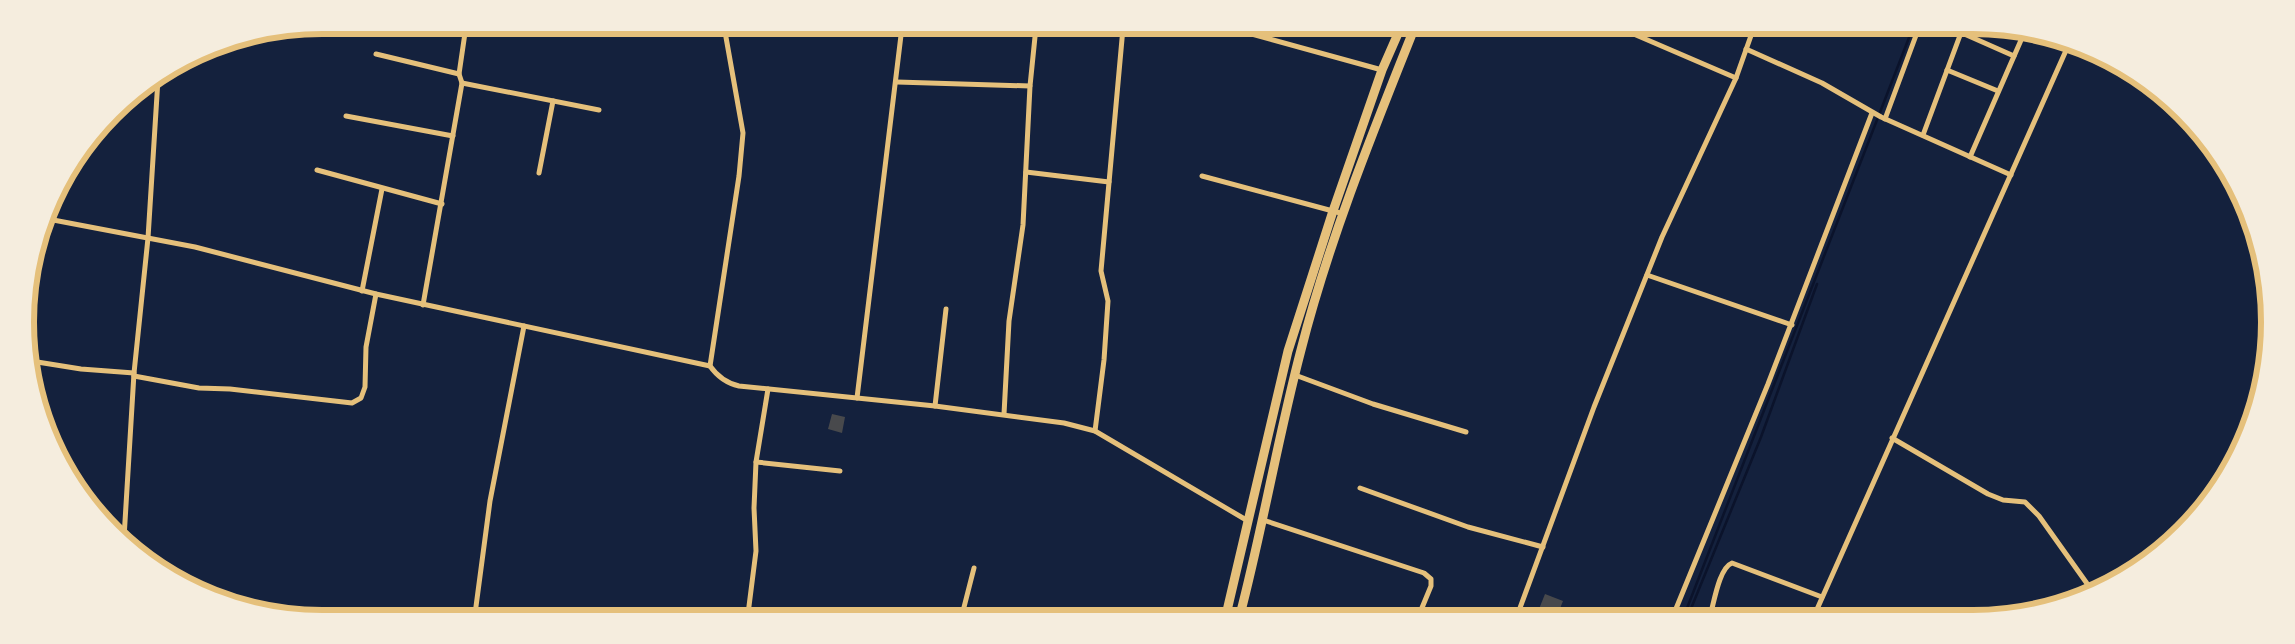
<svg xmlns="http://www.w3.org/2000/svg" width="2295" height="644" viewBox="0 0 2295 644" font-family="'Titillium Web',sans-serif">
	<rect width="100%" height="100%" fill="#14213d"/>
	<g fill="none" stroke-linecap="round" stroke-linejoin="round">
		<g stroke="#0b132b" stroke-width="2.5">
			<path d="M1684 616 1912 30"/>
			<path d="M1688 616 1761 437 1817 284"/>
		</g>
	</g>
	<g fill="#48494c">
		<path d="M832 414 845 417 842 433 828 429Z"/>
		<path d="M1545 594 1563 601 1557 616 1539 609Z"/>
	</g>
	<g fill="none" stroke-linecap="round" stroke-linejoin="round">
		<g stroke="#e5c07b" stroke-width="5">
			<path d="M724 26 743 133 739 176 710 366C717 376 726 383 739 386L935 406 1064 423 1095 431 1248 521"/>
			<path d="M1230 28 1382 70"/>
			<path d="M1622 29 1736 78"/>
			<path d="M1962 33 2014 56"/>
			<path d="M1746 49 1822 83 1881 117 2011 175"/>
			<path d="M376 54 459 74"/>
			<path d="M1947 70 1998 91"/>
			<path d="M897 82 1030 86"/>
			<path d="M462 83 459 74 465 33"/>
			<path d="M346 116 453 136"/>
			<path d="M1885 119 1918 30"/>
			<path d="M1923 135 1962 30"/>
			<path d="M1970 157 2025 31"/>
			<path d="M317 170 442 204"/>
			<path d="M1026 172 1109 182"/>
			<path d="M539 173 553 101"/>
			<path d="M1202 176 1344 214"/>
			<path d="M48 219 195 247 376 294 710 366"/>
			<path d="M1647 275 1792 325"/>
			<path d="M362 291 382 189"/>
			<path d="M423 305 462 83 599 110"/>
			<path d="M31 361 81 369 134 373"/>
			<path d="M1295 375 1373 404 1466 432"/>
			<path d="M134 376 199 388 230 389 352 403 361 398 365 387 366 347 376 294"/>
			<path d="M857 398 902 27"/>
			<path d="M935 406 946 309"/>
			<path d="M1004 414 1009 321 1023 225 1030 86 1036 27"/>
			<path d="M1095 431 1104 360 1108 301 1101 271 1123 28"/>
			<path d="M1892 438 1988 494 2003 500 2025 502 2039 516 2093 592"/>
			<path d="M756 462 840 471"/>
			<path d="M1360 488 1468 527 1543 547"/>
			<path d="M1263 520 1424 573 1431 579V586L1419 615"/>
			<path d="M124 538 134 373 148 238 158 79"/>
			<path d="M475 614 490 501 524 326"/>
			<path d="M748 614 756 551 754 508 756 462 768 389"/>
			<path d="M962 615 974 568"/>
			<path d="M1517 616 1594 407 1662 237 1736 78 1753 30"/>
			<path d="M1673 616 1768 384 1872 113"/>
			<path d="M1710 616C1714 603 1719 568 1732 563L1822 597"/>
			<path d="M1814 616 2068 46"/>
		</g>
		<g stroke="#e5c07b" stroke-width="9">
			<path d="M1226 615 1288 351 1333 211 1382 70 1400 29"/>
			<path d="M1240 615C1263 527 1278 437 1301 350 1329 240 1372 134 1414 29"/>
		</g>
	</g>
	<path d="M0 0H2295V644H0ZM322 34H1973A288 288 0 0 1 2261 322V322A288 288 0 0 1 1973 610H322A288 288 0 0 1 34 322V322A288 288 0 0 1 322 34Z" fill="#f5edde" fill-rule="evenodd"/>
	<path fill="none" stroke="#e5c07b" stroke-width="6" d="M322 34H1973A288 288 0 0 1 2261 322V322A288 288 0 0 1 1973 610H322A288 288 0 0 1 34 322V322A288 288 0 0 1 322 34Z"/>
</svg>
